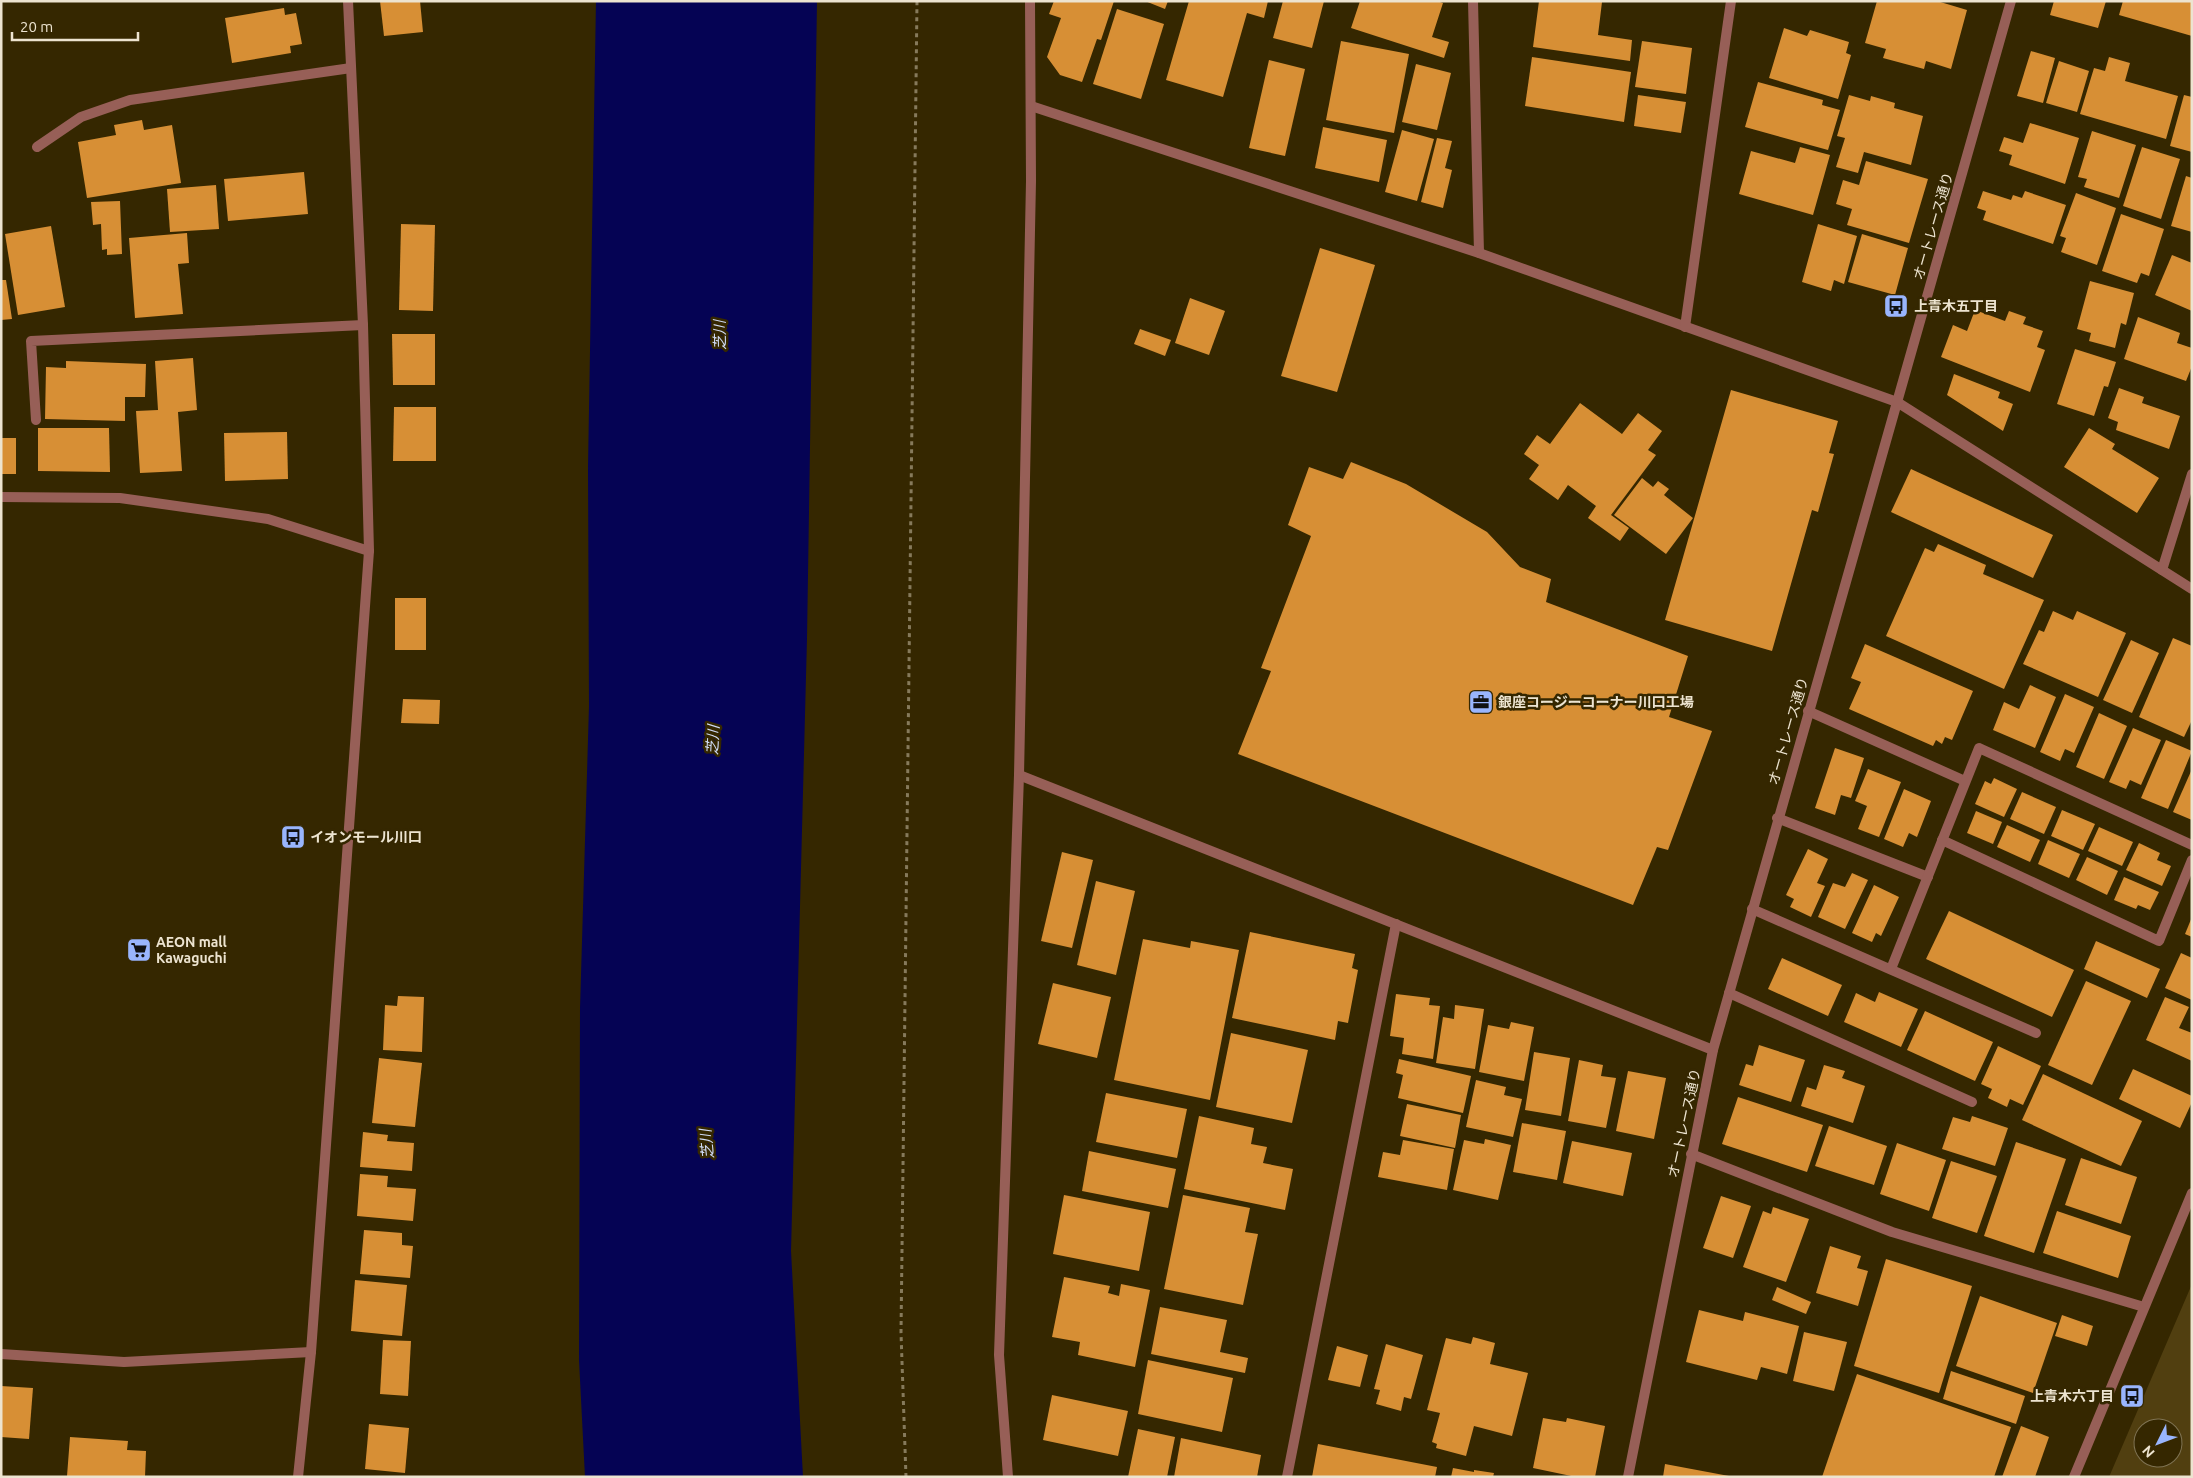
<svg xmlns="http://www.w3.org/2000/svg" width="2193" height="1478" viewBox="0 0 2193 1478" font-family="Ubuntu,'Noto Sans JP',sans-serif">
	<rect width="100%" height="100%" fill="#352700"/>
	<path fill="#513f10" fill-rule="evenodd" d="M2192 1284V1477H2109ZM2143 1428H2173V1458H2143Z"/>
	<path fill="#050354" d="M596 1H817L807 638 791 1251 803 1477H585L579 1360 580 1009 589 706 588 468Z"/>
	<g fill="#d78f35">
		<path d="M380 1H420L423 32 384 36Z"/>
		<path d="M1054 1H1114L1101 40 1097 39 1082 82 1060 75 1047 57 1061 18 1049 14Z"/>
		<path d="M1145 1H1168L1165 9Z"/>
		<path d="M1189 1H1268L1264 18 1247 13 1223 97 1166 80Z"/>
		<path d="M1283 1H1324L1312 48 1273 38Z"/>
		<path d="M1360 1H1437L1443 3 1432 37 1449 42 1444 58 1351 28Z"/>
		<path d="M1539 1 1602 2 1598 35 1632 40 1630 61 1533 47Z"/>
		<path d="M1877 1H1937L1967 10 1951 69 1926 61 1924 69 1883 58 1886 49 1865 43Z"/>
		<path d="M2054 1H2106L2098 28 2050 15Z"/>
		<path d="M2123 1H2192V36L2119 15Z"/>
		<path d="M284 8 285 15 296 13 302 44 290 46 291 53 232 63 225 18Z"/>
		<path d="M1117 9 1164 24 1141 99 1093 84Z"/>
		<path d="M1784 28 1807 36 1810 30 1849 42 1846 53 1851 55 1838 99 1769 78Z"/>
		<path d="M1341 41 1409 54 1394 133 1326 120Z"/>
		<path d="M1642 41 1692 48 1686 94 1635 87Z"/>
		<path d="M2031 51 2055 58 2043 103 2017 96Z"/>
		<path d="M1532 57 1631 72 1624 122 1525 106Z"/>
		<path d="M2109 57 2130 63 2125 81 2178 96 2166 139 2080 114 2094 68 2105 71Z"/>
		<path d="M1269 60 1305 69 1285 156 1249 148Z"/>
		<path d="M2059 61 2089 71 2077 112 2046 103Z"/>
		<path d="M1416 64 1451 73 1437 130 1402 122Z"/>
		<path d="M1758 82 1823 100 1822 105 1840 110 1828 150 1745 127Z"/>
		<path d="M1638 95 1686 102 1681 133 1634 126Z"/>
		<path d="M1849 95 1870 101 1871 96 1895 103 1894 108 1923 116 1911 165 1864 152 1858 173 1836 167 1845 138 1837 136Z"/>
		<path d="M2184 95 2192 97V152L2170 146Z"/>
		<path d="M142 120 144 130 172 125 181 183 87 198 78 142 116 135 114 125Z"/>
		<path d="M2030 123 2079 138 2065 184 2009 165 2012 155 1999 151 2004 137 2023 143Z"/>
		<path d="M1323 127 1387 140 1379 182 1315 168Z"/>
		<path d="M1402 130 1434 139 1417 201 1385 192Z"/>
		<path d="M2092 131 2136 145 2119 198 2084 187 2087 179 2078 177Z"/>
		<path d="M1437 138 1452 141 1445 168 1452 170 1443 208 1421 202Z"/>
		<path d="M1800 147 1830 155 1813 215 1739 194 1751 151 1795 163Z"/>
		<path d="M2142 147 2180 159 2161 219 2123 206Z"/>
		<path d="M1866 161 1928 179 1909 243 1847 225 1852 209 1836 204 1843 180 1859 185Z"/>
		<path d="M304 172 308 214 228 221 224 179Z"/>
		<path d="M2186 176 2192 178V232L2171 226Z"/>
		<path d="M216 185 219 229 170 232 167 189Z"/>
		<path d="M1983 191 2011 200 2013 195 2022 198 2025 191 2066 205 2053 244 1983 220 1986 211 1977 208Z"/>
		<path d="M2076 193 2116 208 2097 265 2061 252 2066 238 2060 236Z"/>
		<path d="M120 201 122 254 107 255V249L102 250 101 224 93 225 91 202Z"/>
		<path d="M2121 214 2164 229 2149 276 2141 273 2137 283 2102 271Z"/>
		<path d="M401 224 435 225 433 311 399 310Z"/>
		<path d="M1818 224 1857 236 1844 284 1834 280 1831 291 1802 282Z"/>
		<path d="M51 226 65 307 18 315 5 234Z"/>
		<path d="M187 233 189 263 178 264 183 314 135 318 129 238Z"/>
		<path d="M1862 234 1908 248 1895 295 1848 282Z"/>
		<path d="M1320 248 1375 265 1337 392 1281 376Z"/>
		<path d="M2172 255 2192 263V311L2155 295Z"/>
		<path d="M1 280H6L12 319 1 320Z"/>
		<path d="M2090 281 2134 293 2126 325 2121 323 2115 348 2089 341 2091 333 2077 329Z"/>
		<path d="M1190 298 1225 311 1209 355 1175 343Z"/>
		<path d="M1975 310 2005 321 2009 311 2026 317 2023 324 2043 331 2037 347 2045 350 2030 392 1941 357 1953 325 1967 331Z"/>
		<path d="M2138 317 2180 333 2177 343 2192 348V366L2186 381 2124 359Z"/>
		<path d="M1140 329 1171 340 1165 356 1134 344Z"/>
		<path d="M392 334H435V385H393Z"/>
		<path d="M2075 349 2116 362 2108 387 2104 386 2094 416 2057 404Z"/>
		<path d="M193 358 197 410 178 412 182 471 140 473 136 411 158 410 155 361Z"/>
		<path d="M66 361 146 364 145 397H125V421L45 419 46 367 66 368Z"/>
		<path d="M1954 374 2000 392 1998 398 2013 404 2003 431 1947 395Z"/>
		<path d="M2119 388 2144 397 2142 403 2180 416 2169 449 2116 430 2118 422 2108 418Z"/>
		<path d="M1731 390 1838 421 1829 453 1834 454 1818 512 1812 510 1772 651 1665 620Z"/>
		<path d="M1580 403 1622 434 1638 413 1662 431 1648 450 1656 455 1611 515 1629 528 1620 541 1588 518 1596 506 1568 485 1558 500 1529 479 1539 465 1524 454 1537 435 1550 444Z"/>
		<path d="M394 407H436V461H393Z"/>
		<path d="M38 428H109L110 472 38 471Z"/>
		<path d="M2089 428 2115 444 2112 449 2159 478 2137 513 2064 467Z"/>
		<path d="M287 432 288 479 225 481 224 433Z"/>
		<rect x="1" y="438" width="15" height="36"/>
		<path d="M1351 462 1406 484 1487 532 1520 567 1551 579 1546 602 1688 656 1669 717 1712 731 1668 850 1657 847 1633 905 1238 754 1271 671 1261 668 1311 536 1288 525 1309 467 1343 479Z"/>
		<path d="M1911 469 2053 535 2033 578 1891 512Z"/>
		<path d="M1642 478 1653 487 1658 481 1669 489 1664 495 1693 518 1666 554 1614 515Z"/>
		<path d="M1938 544 1986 565 1983 574 2044 600 2004 689 1886 636 1925 548 1934 552Z"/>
		<rect x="395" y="598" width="31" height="52"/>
		<path d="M2053 611 2073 620 2077 611 2126 633 2098 697 2023 664 2039 630 2044 632Z"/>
		<path d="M2173 638 2192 646V720L2184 737 2139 717Z"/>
		<path d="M2131 640 2159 653 2132 713 2103 700Z"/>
		<path d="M1865 644 1973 691 1952 740 1945 737 1942 744 1936 740 1933 746 1849 709 1861 682 1851 678Z"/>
		<path d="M2030 685 2056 697 2035 748 1993 730 2004 702 2019 709Z"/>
		<path d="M2065 694 2094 707 2074 753 2065 749 2060 761 2040 752Z"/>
		<path d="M403 699 440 700 439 724 401 723Z"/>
		<path d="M2099 713 2127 726 2104 779 2076 767Z"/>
		<path d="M2133 728 2161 740 2141 785 2130 780 2126 789 2109 782Z"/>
		<path d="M2166 740 2192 751 2168 809 2141 798Z"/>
		<path d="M1835 748 1864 758 1851 798 1841 795 1835 815 1815 808Z"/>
		<path d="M1868 769 1901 782 1879 837 1858 829 1867 806 1855 801Z"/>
		<path d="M2192 769V820L2173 812Z"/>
		<path d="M1994 778 2017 789 2004 817 1975 804 1985 781 1991 784Z"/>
		<path d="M1904 789 1931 801 1917 837 1909 833 1903 847 1884 839Z"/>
		<path d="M2022 792 2056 807 2044 834 2010 819Z"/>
		<path d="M2062 810 2095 824 2083 850 2051 836Z"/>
		<path d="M1976 811 2002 822 1993 844 1967 833Z"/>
		<path d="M2007 825 2040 840 2030 862 1997 847Z"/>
		<path d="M2099 827 2133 842 2122 866 2088 851Z"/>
		<path d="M2048 840 2080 854 2069 878 2038 864Z"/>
		<path d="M2139 843 2160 853 2157 860 2171 866 2162 886 2126 870Z"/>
		<path d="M1808 849 1828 859 1817 883 1825 886 1811 917 1790 907 1794 899 1786 895Z"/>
		<path d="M1062 852 1093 860 1072 948 1041 941Z"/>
		<path d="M2087 857 2118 871 2107 895 2076 880Z"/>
		<path d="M1852 873 1868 880 1845 929 1818 917 1833 883 1845 887Z"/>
		<path d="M2124 877 2159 892 2150 910 2138 905 2136 909 2114 900Z"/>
		<path d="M1096 881 1135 891 1116 975 1077 965Z"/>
		<path d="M1874 885 1899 897 1881 936 1876 933 1872 942 1852 933Z"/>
		<path d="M1949 911 2074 970 2052 1017 1926 959Z"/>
		<path d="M2192 917V937L2185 934Z"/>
		<path d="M1250 932 1355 954 1352 968 1358 970 1348 1023 1338 1021 1335 1040 1232 1018Z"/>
		<path d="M1143 939 1190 948 1191 941 1239 950 1210 1100 1114 1080Z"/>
		<path d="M2096 941 2160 969 2147 998 2084 969Z"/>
		<path d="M2181 953 2192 958V1000L2165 988Z"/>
		<path d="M1782 958 1842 985 1828 1016 1768 989Z"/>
		<path d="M2086 981 2131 1001 2092 1085 2048 1065Z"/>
		<path d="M1053 983 1111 997 1097 1058 1038 1044Z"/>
		<path d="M1879 992 1918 1009 1901 1047 1844 1022 1856 993 1875 1002Z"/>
		<path d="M1396 994 1430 998 1429 1005 1440 1006 1433 1059 1402 1054 1404 1038 1390 1036Z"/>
		<path d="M398 996 424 997 422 1052 383 1050 385 1005 397 1006Z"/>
		<path d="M2165 997 2189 1007 2179 1028 2192 1033V1061L2146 1040Z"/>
		<path d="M1455 1005 1484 1009 1475 1069 1436 1063 1443 1017 1454 1019Z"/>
		<path d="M1925 1011 1993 1042 1975 1081 1907 1050Z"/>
		<path d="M1511 1022 1534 1027 1524 1081 1479 1072 1488 1025 1509 1029Z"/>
		<path d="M1231 1033 1308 1050 1292 1123 1216 1107Z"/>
		<path d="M1759 1045 1805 1060 1791 1102 1739 1085 1746 1064 1753 1066Z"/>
		<path d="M1998 1046 2041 1066 2023 1105 2010 1099 2007 1107 1988 1098 1992 1089 1981 1084Z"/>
		<path d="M1534 1052 1570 1058 1561 1116 1525 1110Z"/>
		<path d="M379 1058 422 1063 415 1127 372 1123Z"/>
		<path d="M1399 1059 1471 1076 1463 1113 1398 1098 1403 1075 1396 1073Z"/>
		<path d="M1579 1060 1603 1065 1601 1076 1616 1078 1606 1128 1568 1121Z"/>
		<path d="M1824 1065 1845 1071 1842 1078 1865 1086 1853 1123 1801 1106 1807 1087 1816 1090Z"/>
		<path d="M2133 1069 2192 1096V1102L2180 1128 2119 1099Z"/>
		<path d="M1628 1071 1666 1078 1654 1139 1616 1131Z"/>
		<path d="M2043 1074 2142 1121 2121 1166 2022 1120Z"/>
		<path d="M1476 1080 1506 1087 1504 1095 1522 1099 1513 1137 1466 1127Z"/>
		<path d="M1106 1093 1187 1109 1177 1158 1096 1142Z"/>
		<path d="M1738 1097 1823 1125 1807 1172 1722 1144Z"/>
		<path d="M1407 1104 1461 1115 1455 1148 1400 1136Z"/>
		<path d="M1199 1116 1254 1128 1251 1144 1267 1147 1263 1163 1293 1169 1285 1210 1184 1189Z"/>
		<path d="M1972 1116 2008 1128 1995 1166 1942 1149 1953 1117 1970 1122Z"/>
		<path d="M1522 1123 1566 1131 1557 1180 1513 1172Z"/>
		<path d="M1829 1126 1887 1146 1874 1185 1815 1166Z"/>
		<path d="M363 1132 388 1135 387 1141 414 1143 412 1171 360 1167Z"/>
		<path d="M1485 1139 1511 1145 1498 1200 1453 1190 1464 1140 1484 1144Z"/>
		<path d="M1403 1140 1454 1149 1447 1190 1378 1177 1383 1152 1400 1155Z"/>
		<path d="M1572 1141 1632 1153 1623 1196 1563 1183Z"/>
		<path d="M2016 1142 2066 1159 2034 1253 1984 1236Z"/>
		<path d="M1897 1143 1946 1160 1929 1211 1880 1194Z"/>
		<path d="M1089 1151 1176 1169 1168 1208 1082 1191Z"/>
		<path d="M2081 1158 2137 1177 2121 1224 2065 1205Z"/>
		<path d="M1951 1161 1997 1176 1977 1233 1932 1218Z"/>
		<path d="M360 1174 388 1176 387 1187 416 1189 413 1221 357 1216Z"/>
		<path d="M1064 1195 1150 1212 1139 1271 1053 1254Z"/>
		<path d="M1183 1195 1250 1208 1245 1232 1258 1234 1243 1305 1164 1289Z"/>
		<path d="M1721 1196 1751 1206 1733 1258 1703 1248Z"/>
		<path d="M1773 1207 1809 1219 1786 1282 1743 1267 1763 1211 1771 1214Z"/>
		<path d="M2057 1211 2131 1236 2118 1278 2043 1253Z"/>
		<path d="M364 1230 402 1233V1245L413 1246 410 1278 360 1274Z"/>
		<path d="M1830 1246 1861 1256 1857 1268 1868 1271 1858 1306 1816 1293Z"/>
		<path d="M1886 1259 1972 1286 1939 1393 1854 1366Z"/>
		<path d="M1064 1277 1110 1286 1108 1293 1119 1296 1121 1284 1150 1290 1135 1367 1078 1355 1080 1342 1052 1337Z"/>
		<path d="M355 1280 407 1285 402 1336 351 1331Z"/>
		<path d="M1777 1287 1811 1302 1806 1314 1772 1300Z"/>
		<path d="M1980 1296 2057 1323 2033 1393 1956 1366Z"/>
		<path d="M1160 1307 1227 1320 1220 1352 1248 1358 1245 1373 1151 1354Z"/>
		<path d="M1699 1310 1743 1321 1745 1312 1799 1326 1787 1374 1761 1367 1757 1380 1686 1362Z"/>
		<path d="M2062 1315 2093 1326 2087 1346 2055 1336Z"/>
		<path d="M1804 1332 1847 1342 1834 1391 1793 1381Z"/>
		<path d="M1473 1337 1495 1343 1490 1364 1528 1373 1512 1436 1474 1426 1466 1456 1436 1448 1437 1444 1432 1442 1440 1413 1427 1410 1446 1338 1471 1344Z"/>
		<path d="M383 1340 411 1341 408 1396 380 1394Z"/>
		<path d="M1386 1344 1423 1355 1411 1399 1404 1397 1401 1411 1376 1404 1380 1390 1374 1389Z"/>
		<path d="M1337 1346 1368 1355 1360 1387 1328 1380Z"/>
		<path d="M1148 1360 1233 1378 1222 1432 1138 1414Z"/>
		<path d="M1951 1371 2025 1396 2016 1424 1943 1399Z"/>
		<path d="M1857 1374 2011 1427 1994 1477H1822Z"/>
		<path d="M1 1386 33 1388 29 1439 1 1437Z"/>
		<path d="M1052 1395 1128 1411 1118 1456 1043 1440Z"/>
		<path d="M1543 1418 1566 1422 1567 1418 1605 1426 1595 1477H1576L1533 1468Z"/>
		<path d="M369 1424 409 1428 405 1473 365 1469Z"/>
		<path d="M2021 1426 2049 1437 2035 1477H2002Z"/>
		<path d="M1138 1429 1175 1437 1167 1477H1128Z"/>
		<path d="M70 1437 128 1441 127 1450 146 1451 145 1477 67 1476Z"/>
		<path d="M1181 1438 1261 1455 1257 1477H1174Z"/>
		<path d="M1318 1444 1437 1467 1435 1477H1312Z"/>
		<path d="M1665 1464 1729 1476 1728 1477H1663Z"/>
		<path d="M1453 1468 1474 1472V1470L1494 1473 1493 1477H1451Z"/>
	</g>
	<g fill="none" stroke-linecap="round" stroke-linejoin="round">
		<path stroke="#867a5b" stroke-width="3" stroke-dasharray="4 4" stroke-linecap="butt" d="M906 1477 901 1333 917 1"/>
		<g stroke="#975f57" stroke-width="10">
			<path d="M37 147 81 117 130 100 351 68"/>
			<path d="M1808 711 1965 781"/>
			<path d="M1777 818 1928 877"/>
			<path d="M1942 840 2159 941 2192 860"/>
			<path d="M1752 909 2036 1033"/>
			<path d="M1891 969 1979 748 2192 845"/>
			<path d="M1729 993 1972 1102"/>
		</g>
		<g stroke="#975f57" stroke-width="10">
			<path d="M1473 1 1479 253"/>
			<path d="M1031 106 1479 253 1897 402 2192 589"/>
			<path d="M1685 327 1731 1"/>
			<path d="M36 420 31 341 363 325"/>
			<path d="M1 497 120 498 268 519 369 551"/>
			<path d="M2162 570 2192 474"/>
			<path d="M1019 775 1713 1050"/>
			<path d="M1691 1154 1892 1232 2144 1307"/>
			<path d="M1 1354 124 1362 311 1352"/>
			<path d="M1008 1477 999 1355 1019 775 1031 181 1030 1"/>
			<path d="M1287 1477 1396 924"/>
			<path d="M1628 1477 1713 1050 2011 1"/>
			<path d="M2074 1477 2192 1193"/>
		</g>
		<path stroke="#975f57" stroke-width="10" d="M298 1477 311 1352 369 551 363 325 348 1"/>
	</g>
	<defs>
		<symbol id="bus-square" viewBox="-11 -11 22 22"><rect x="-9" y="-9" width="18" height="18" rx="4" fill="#99b5fd" stroke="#352700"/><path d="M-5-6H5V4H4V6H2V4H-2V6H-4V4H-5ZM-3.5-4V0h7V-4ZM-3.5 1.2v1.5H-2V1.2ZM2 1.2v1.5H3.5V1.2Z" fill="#111"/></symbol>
		<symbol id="office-square" viewBox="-11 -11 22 22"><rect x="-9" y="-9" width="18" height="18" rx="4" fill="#99b5fd" stroke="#352700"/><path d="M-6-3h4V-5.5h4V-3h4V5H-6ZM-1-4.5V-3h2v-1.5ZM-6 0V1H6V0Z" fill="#111"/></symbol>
		<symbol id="supermarket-square" viewBox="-11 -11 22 22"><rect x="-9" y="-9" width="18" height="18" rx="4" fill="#99b5fd" stroke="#352700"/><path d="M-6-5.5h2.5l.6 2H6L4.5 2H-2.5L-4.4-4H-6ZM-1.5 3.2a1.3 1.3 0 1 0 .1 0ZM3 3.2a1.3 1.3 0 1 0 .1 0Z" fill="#111"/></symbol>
	</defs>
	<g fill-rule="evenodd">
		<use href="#bus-square" x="1882" y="292" width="28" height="28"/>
		<use href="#office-square" x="1467" y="688" width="28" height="28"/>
		<use href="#bus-square" x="279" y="823" width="28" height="28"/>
		<use href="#supermarket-square" x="125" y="936" width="28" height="28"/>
		<use href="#bus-square" x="2118" y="1382" width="28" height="28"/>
	</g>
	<g text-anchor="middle" stroke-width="5" stroke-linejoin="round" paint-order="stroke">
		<g font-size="14" fill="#ede4d0" stroke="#352700">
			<text transform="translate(1933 226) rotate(-74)" y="5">オートレース通り</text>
			<text transform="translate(1788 731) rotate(-74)" y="5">オートレース通り</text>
			<text transform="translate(1684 1123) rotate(-78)" y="5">オートレース通り</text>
		</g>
		<g font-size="14" font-weight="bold" fill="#ede4d0" stroke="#352700" text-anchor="start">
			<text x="1914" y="311">上青木五丁目</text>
			<text x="1498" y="707">銀座コージーコーナー川口工場</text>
			<text x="310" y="842">イオンモール川口</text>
			<text x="156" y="947">AEON mall<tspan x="156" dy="16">Kawaguchi</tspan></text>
			<text x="2114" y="1401" text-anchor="end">上青木六丁目</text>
		</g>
		<g font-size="15" font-style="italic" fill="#d0dbf6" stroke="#352700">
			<text transform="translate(720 335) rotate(-91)" y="5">芝川</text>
			<text transform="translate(713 740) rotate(-87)" y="5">芝川</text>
			<text transform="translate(707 1144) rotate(-96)" y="5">芝川</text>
		</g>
	</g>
	<rect width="2193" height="1478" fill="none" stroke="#ede4d0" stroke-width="5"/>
	<g transform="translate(2158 1443) rotate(228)"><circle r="24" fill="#352700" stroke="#7f7353"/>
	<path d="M0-4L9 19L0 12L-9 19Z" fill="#99b5fd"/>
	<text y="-8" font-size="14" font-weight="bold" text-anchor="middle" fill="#ede4d0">N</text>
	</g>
	<path d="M12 32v8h126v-8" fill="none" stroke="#ede4d0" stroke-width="2.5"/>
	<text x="20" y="32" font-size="15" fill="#ede4d0" stroke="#352700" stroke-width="4" paint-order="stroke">20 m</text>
</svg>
